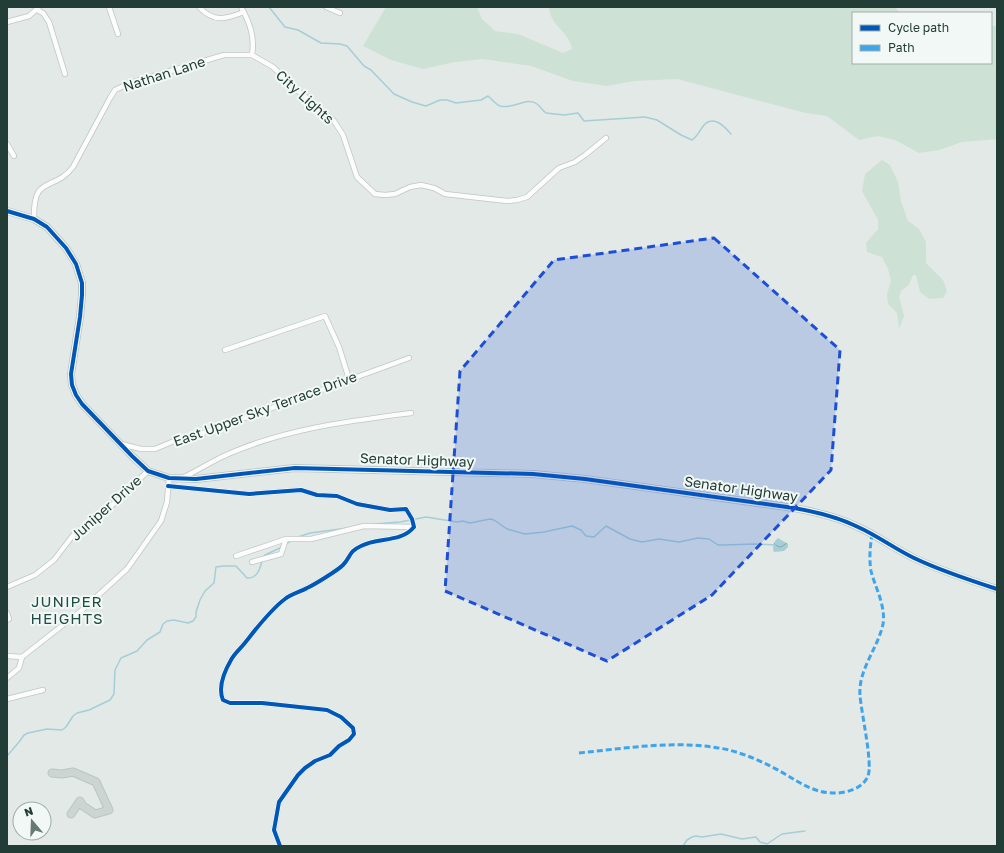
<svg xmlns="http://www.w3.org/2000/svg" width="1004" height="853" viewBox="0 0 1004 853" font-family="'Golos Text',sans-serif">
	<defs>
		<pattern id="water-waves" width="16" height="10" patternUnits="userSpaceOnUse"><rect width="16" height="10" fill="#a5ced6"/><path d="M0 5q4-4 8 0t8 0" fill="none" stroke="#86a8ae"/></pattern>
	</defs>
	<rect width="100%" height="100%" fill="#e3e9e6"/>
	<g fill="#cde2d4">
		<path d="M386 7H477L482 19 495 31 518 34 563 53 572 49C569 31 550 26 549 7H760L765 8 895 7 900 13H853V63H991V26H997V139L962 142 939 150 919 153 895 140 878 136 859 140 827 116 806 113 677 79 634 81 607 86 573 81 531 66 483 59 455 62 423 69 391 60 363 46Z"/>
		<path d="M882 160 890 165 898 182 901 201 908 221 919 229 926 242V263L943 280 947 291 943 298 929 299 920 292 916 275H913L909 285 902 290 899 296 904 316 899 329 897 313 888 304 887 294 891 281 888 269 882 257 867 252 866 243 878 229V220L862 191 865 174Z"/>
	</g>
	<path fill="url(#water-waves)" d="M778 538 788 544V547L784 551 774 552C772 547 773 542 778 538Z"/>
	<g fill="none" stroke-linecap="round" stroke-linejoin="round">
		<g stroke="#a5ced6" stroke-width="1.5">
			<path d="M269 7 285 27 298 30 321 43 340 44 347 46 364 66 371 70 394 94 412 102 426 106 440 100H447L456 103 481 100 488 96C492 99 495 104 500 106 513 110 527 96 537 104 540 106 542 110 546 113L564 115 578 113 584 121 645 117 657 120 681 135 692 140C698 136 700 130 704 125 714 115 724 126 731 134"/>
			<path d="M375 524 400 522 426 517 457 522 463 521 470 523 490 519 494 520 507 529 525 534 544 532 572 526 581 530 586 536 594 537 606 526 630 539 642 542 659 539 679 542 698 538 709 539 718 545H722L755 544 775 545"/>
			<path d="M295 538 310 533 348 528"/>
			<path d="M285 545 292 540"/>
			<path d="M263 557 265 555 282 547"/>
			<path d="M7 756 19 742 24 735 28 733 47 729 62 730 66 727 73 716 77 713 89 710 110 700 114 694 115 670 121 658 137 651 147 640 160 632 163 624 167 621 174 620 188 623 193 621 196 617V612L200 600 205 591 214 583 216 567 223 566H236L247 578C257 579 260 569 262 561"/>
			<path d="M683 846 687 840 692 837 696 836 702 837 721 834 742 839 756 837 760 842 767 844 782 834 805 831"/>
		</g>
		<defs>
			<g id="street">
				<path d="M109 7 118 34"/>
				<path d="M199 7C214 23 226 19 244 12"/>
				<path d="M241 7C250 23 255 37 252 55"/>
				<path d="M326 7 340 13"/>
				<path d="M37 10 43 13 49 22 65 74"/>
				<path d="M7 22 29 16 39 7"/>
				<path d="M7 144 14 156"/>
				<path d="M34 219C33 173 53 193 73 167L110 98 115 90 130 83 224 55H252L273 67 296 89 334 121 343 135 357 177 375 194 385 195 395 194 410 187 421 185 434 188 445 194 507 201 517 200 527 197 559 168 575 162 585 155 606 138"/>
				<path d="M225 350 325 316 339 347 349 379"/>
				<path d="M121 444 141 449H155L179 439 195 436 409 358"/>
				<path d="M182 478C199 470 215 459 233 452 290 428 350 421 411 413"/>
				<path d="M168 486 249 494 301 490 317 495 337 496 357 504 390 510 406 509 412 519 414 527C401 543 378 537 361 546 348 552 351 557 343 565 338 570 314 585 307 588 300 592 291 594 285 599 270 610 256 629 244 644 240 649 234 654 231 660 224 672 218 688 223 700L230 703H262L327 710 341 717 353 728 354 734 349 740 339 746 330 755 315 761 305 768 298 775 279 802 274 830 280 846"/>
				<path d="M236 556 286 539H311L364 526 414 527"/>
				<path d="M252 562 281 554 286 539"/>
				<path d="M7 587 35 575 54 560 74 534 106 511 148 471"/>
				<path d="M7 613 9 619 7 620"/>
				<path d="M7 656 22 657"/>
				<path d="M7 678 19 668 22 657 82 610 127 569 161 521 167 502 169 478"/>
				<path d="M7 699 43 690"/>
			</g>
			<path id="secondary" d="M7 211 34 219 47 227 66 248 76 264 82 283V295L80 317 71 374 72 385 76 395 82 404 132 456 148 471 169 478 196 479 295 468 533 474 585 479 794 508C817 512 838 517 858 527 878 536 895 549 914 558 941 571 969 580 997 589"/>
			<path id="primary" d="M52 773 62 774 73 772 96 782 109 810 95 814 83 806 80 801 71 814"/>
		</defs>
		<use href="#street" stroke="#c0c6c3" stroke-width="6"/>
		<use href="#secondary" stroke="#bfc7c4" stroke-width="8"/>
		<use href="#primary" stroke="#bcc5c3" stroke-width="9"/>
		<use href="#street" stroke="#fbfcfb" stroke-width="4.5"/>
		<use href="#secondary" stroke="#fbfcfb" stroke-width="6"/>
		<use href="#primary" stroke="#cdd5d3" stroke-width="7"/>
		<path stroke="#3ea4eb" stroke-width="3" stroke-dasharray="6 3" stroke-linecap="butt" d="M579 753C628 748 680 739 729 750 748 755 768 764 785 774 800 783 813 792 832 793 844 794 863 789 868 776 873 763 861 712 860 695 858 670 878 648 883 624 886 606 875 587 871 571 869 559 870 547 872 535"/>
		<defs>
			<g id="cycleway">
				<path d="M7 211 34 219 47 227 66 248 76 264 82 283V295L80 317 71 374 72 385 76 395 82 404 132 456 148 471 169 478 196 479 295 468 533 474 585 479 794 508C817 512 838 517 858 527 878 536 895 549 914 558 941 571 969 580 997 589"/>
				<path d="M168 486 249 494 301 490 317 495 337 496 357 504 390 510 406 509 412 519 414 527C401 543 378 537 361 546 348 552 351 557 343 565 338 570 314 585 307 588 300 592 291 594 285 599 270 610 256 629 244 644 240 649 234 654 231 660 224 672 218 688 223 700L230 703H262L327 710 341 717 353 728 354 734 349 740 339 746 330 755 315 761 305 768 298 775 279 802 274 830 280 846"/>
			</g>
		</defs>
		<use href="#cycleway" stroke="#f2f8f5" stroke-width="6"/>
		<use href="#cycleway" stroke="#0057b8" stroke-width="4"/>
	</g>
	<path fill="#1d4ed8" fill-opacity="0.2" stroke="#1d4ed8" stroke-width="3" stroke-dasharray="8 5" stroke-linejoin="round" d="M714 238 840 350 831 470 712 595 607 661 445 591 460 371 554 260Z"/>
	<g text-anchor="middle" stroke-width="4" stroke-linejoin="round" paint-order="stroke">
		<g font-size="14" fill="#223c36" stroke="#f2f8f5">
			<text transform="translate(164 74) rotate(-18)" y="5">Nathan Lane</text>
			<text transform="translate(305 97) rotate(42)" y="5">City Lights</text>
			<text transform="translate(265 409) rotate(-20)" y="5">East Upper Sky Terrace Drive</text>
			<text transform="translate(417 460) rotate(2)" y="5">Senator Highway</text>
			<text transform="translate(741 489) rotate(8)" y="5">Senator Highway</text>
			<text transform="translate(106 508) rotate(-42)" y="5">Juniper Drive</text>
		</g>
		<g font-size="15" letter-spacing="1" fill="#1f4d43" stroke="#f2f8f5">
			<text x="67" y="607">JUNIPER<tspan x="67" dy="17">HEIGHTS</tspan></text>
		</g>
	</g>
	<rect width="1004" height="853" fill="none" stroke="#223c36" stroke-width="16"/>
	<rect x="852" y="12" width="140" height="52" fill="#f2f8f5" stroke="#9fada9"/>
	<rect x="860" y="25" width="20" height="6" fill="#0057b8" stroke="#9fada9"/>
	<text x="888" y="32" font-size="12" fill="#223c36">Cycle path</text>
	<rect x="860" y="45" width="20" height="6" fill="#3ea4eb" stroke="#9fada9"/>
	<text x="888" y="52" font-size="12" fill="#223c36">Path</text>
	<g transform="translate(32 821) rotate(341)"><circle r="19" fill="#f2f8f5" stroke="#9fada9"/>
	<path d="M0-3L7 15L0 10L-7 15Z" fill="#667974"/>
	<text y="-6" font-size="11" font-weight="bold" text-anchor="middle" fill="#223c36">N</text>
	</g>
</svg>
